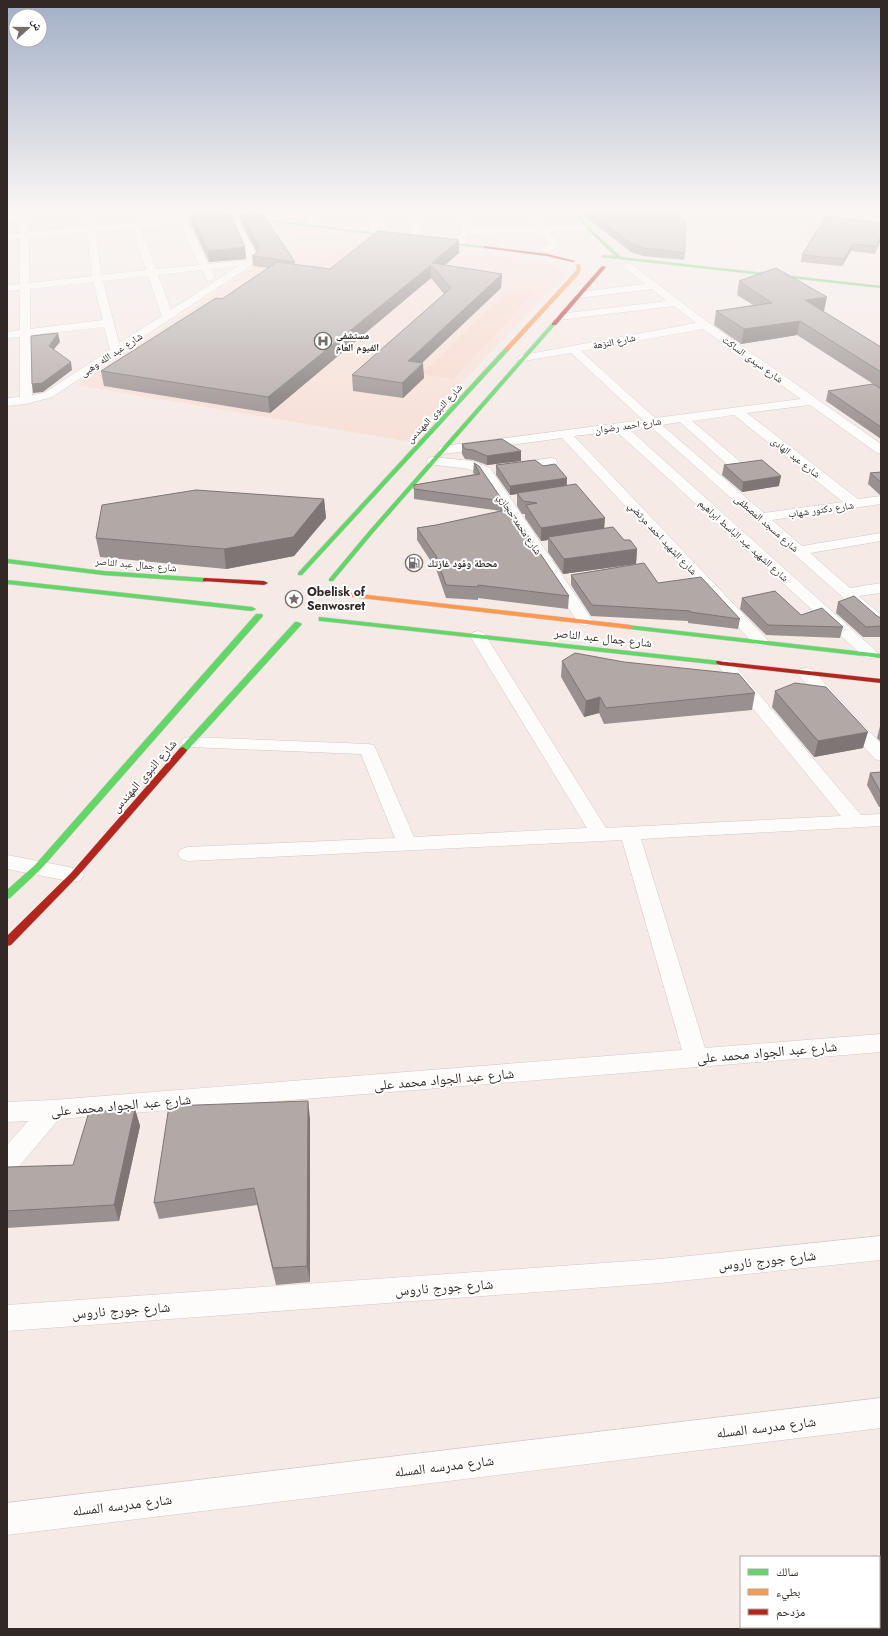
<svg xmlns="http://www.w3.org/2000/svg" width="888" height="1636" viewBox="0 0 888 1636" font-family="Jost,'Noto Naskh Arabic',sans-serif">
	<rect width="100%" height="100%" fill="#f5eae6"/>
	<path fill="#f7e0d8" d="M302 233 548 262 565 275 406 441 77 385 210 297Z"/>
	<g fill="#f8d8ce">
		<path d="M811 220 868 228 859 252 796 242Z"/>
		<path d="M343 249 377 265 307 273Z"/>
		<path d="M509 289 534 293 453 379 421 374Z"/>
	</g>
	<g fill="none" stroke-linecap="round" stroke-linejoin="round">
		<defs>
			<g id="street">
				<path d="M48 208H63L62 210 26 218 28 232 86 227 84 208H92L95 226 181 219 189 211H195L196 213 188 221 208 264 248 260 232 223V208H240V223L258 257V261L52 397 26 404 7 406V398L20 397V337L7 338V332L20 330V290L7 291V285L20 284V239L7 240V234L19 233 17 219 7 222V216ZM180 224 199 265 156 269 140 228ZM132 228 146 270 101 275 96 232ZM87 232 92 276 29 283V238ZM238 266 171 310 158 275 202 270 207 280 210 281 215 278 211 269ZM148 276 162 316 119 343 103 281ZM93 282 103 320 30 329V289ZM104 327 110 350 44 393 32 395 31 335Z"/>
				<path d="M302 208H310L316 218 312 226H306L305 224 308 218Z"/>
				<path d="M364 208H372C379 217 381 224 375 234H369L368 232C373 222 369 216 364 208Z"/>
				<path d="M406 208H415L422 216 424 222C423 228 418 238 411 240L406 237C419 220 416 223 406 208Z"/>
				<path d="M459 208H467L471 222 470 228H535L516 208H525L544 227 587 224 591 227 587 230 549 232 559 242 555 249 544 253 539 250 548 245 549 242 540 233 468 234 466 243 461 246 456 243 463 222Z"/>
				<path d="M560 208H569L582 217 578 220Z"/>
				<path d="M628 263 631 264 709 323 881 444V454L877 453 810 405 747 413 858 499 881 496V504L772 520 802 546 881 533V541L810 553 850 588 881 583V593L859 596 881 615V628L875 626 650 426 629 429 876 651 878 654 876 657 870 659 864 657 616 431 574 436 766 638 768 641 766 644 760 646 754 644 562 438 444 454 440 453 438 450 440 447 444 446 643 420 571 353 523 361 517 358 523 355 696 323 674 306 559 320 555 319 554 317 559 314 667 301 652 289 578 298 573 295 578 292 645 284 625 268 623 266 625 264ZM703 329 801 399 655 418 581 351ZM734 415 843 502 764 513 662 425 680 422 732 469H742L743 466 742 463 692 421Z"/>
				<path d="M433 457 472 461 490 468 593 621 591 624 585 626 579 624 480 474 469 469 428 464 427 461 428 458Z"/>
				<path d="M551 458 556 459 557 462 556 465 514 471 509 470 508 467 509 464 514 463Z"/>
				<path d="M478 631 484 633 486 636 606 828 841 816 719 667 717 664 719 661 725 659 731 661 861 815 881 814V826L641 839 705 1048 881 1034V1052L59 1119 16 1170 7 1173V1145L28 1121 7 1122V1102L53 1100 682 1050 622 840 188 861 181 859 178 854 181 849 188 847 395 838 361 754 190 747 184 746 181 742 184 738 190 737 368 744 374 745 414 837 587 828 470 636 472 633Z"/>
				<path d="M806 668 812 669 881 744V761L875 759 800 677 798 673 800 669Z"/>
				<path d="M7 855 74 868 81 870 84 875 81 880 74 882 7 869Z"/>
				<path d="M881 1236V1260L660 1283 7 1331V1305L660 1259Z"/>
				<path d="M881 1398V1428L7 1535V1503Z"/>
			</g>
			<g id="fast">
				<path d="M164 208H174L487 247 485 248Z"/>
				<path d="M569 208H573L588 226 621 257 881 286V288L601 257 603 255 615 256 586 228Z"/>
				<path d="M552 323 556 324 373 533 333 581H329V579L369 531Z"/>
				<path d="M505 348 510 349 302 575H298V573Z"/>
				<path d="M7 559 103 571 205 578 209 580 205 582 103 575 7 563Z"/>
				<path d="M7 580 252 607 256 609 252 611 7 584Z"/>
				<path d="M256 614H262L263 616 41 869 10 898 7 899V890L35 865Z"/>
				<path d="M319 617 720 661 724 663 720 665 322 621H319Z"/>
				<path d="M295 622H298L302 624 186 752H180L179 750 180 748Z"/>
				<path d="M627 625 881 654V658L630 629 626 627Z"/>
			</g>
			<g id="slow">
				<path d="M578 264 580 265 581 269 579 274 509 350H505V348L575 272 577 269 576 265Z"/>
				<path d="M341 592 630 625 634 627 630 629 344 596 340 594Z"/>
			</g>
			<g id="jam">
				<path d="M483 246 547 254 575 261 573 262 547 256 485 248Z"/>
				<path d="M602 266 606 267 556 325H552V323Z"/>
				<path d="M205 578 264 581 268 583 264 585 203 581V579Z"/>
				<path d="M717 661 881 679V683L720 665 716 663Z"/>
				<path d="M183 747 187 750 186 752 77 877 11 945 7 946V936L71 873 180 748Z"/>
			</g>
		</defs>
		<use href="#street" stroke="#d2c8c5" stroke-width="1"/>
		<use href="#fast" stroke="#d2c8c5" stroke-width="1"/>
		<use href="#slow" stroke="#d2c8c5" stroke-width="1"/>
		<use href="#jam" stroke="#d2c8c5" stroke-width="1"/>
		<use href="#street" fill="#fefcfb" fill-rule="evenodd"/>
		<use href="#fast" fill="#63d668" fill-rule="evenodd"/>
		<use href="#slow" fill="#ff974d" fill-rule="evenodd"/>
		<use href="#jam" fill="#b3261e" fill-rule="evenodd"/>
	</g>
	<g fill="#99918f">
		<path d="M580 208H670L685 253 684 260 643 256 631 252 585 216 580 210Z"/>
		<path d="M189 211 246 259 209 262 190 222Z"/>
		<path d="M241 215 295 262V265L330 269 459 253 445 265 502 274 501 288 422 363 424 378 403 398 353 391 352 375 444 294 431 278 270 413 104 386 101 371 222 299 268 268 253 266 252 256 257 253 242 224Z"/>
		<path d="M818 229 881 238 875 254 851 251 842 266 801 262 802 255Z"/>
		<path d="M739 281 824 311H823L881 347V389L797 335 741 344 714 325 716 311 753 305 737 295Z"/>
		<path d="M881 389V439L826 401 828 391Z"/>
		<path d="M462 444 521 461 487 465 473 460 465 459 462 454Z"/>
		<path d="M474 463 503 501V511L569 596 568 609 478 598V600L446 598 436 569 417 540V528L436 525 501 511 414 499V485L475 474 473 473Z"/>
		<path d="M496 465 543 466 567 478V485L604 528 637 549 636 564 563 574 548 552V540L541 541 525 518V514H522L517 506V494L510 495 496 475Z"/>
		<path d="M724 465 779 486 742 492 722 475Z"/>
		<path d="M881 472V496L868 484 870 473Z"/>
		<path d="M324 499 326 518 294 556 226 569 100 557 96 538Z"/>
		<path d="M571 575 658 583 740 619 738 629 688 623V621L591 616 571 585Z"/>
		<path d="M742 598 801 615 843 627 840 638 766 635 740 609Z"/>
		<path d="M838 602 881 618V637H863L836 613Z"/>
		<path d="M562 661 755 693 752 710 604 724 599 713 584 717 561 677Z"/>
		<path d="M775 691 863 748 814 757 772 707Z"/>
		<path d="M880 726H881V742L877 738Z"/>
		<path d="M881 772V807H879L867 785 870 773Z"/>
		<path d="M135 1109 140 1126 119 1221 7 1228V1167L73 1165Z"/>
		<path d="M310 1118V1282L276 1285 257 1205 159 1219 154 1203Z"/>
	</g>
	<g fill="#7d7674">
		<path d="M881 235V238L875 254 877 246Z"/>
		<path d="M459 240V253L437 272 432 263Z"/>
		<path d="M853 244 851 251 842 266 844 259Z"/>
		<path d="M245 247 246 259 209 262 208 251Z"/>
		<path d="M431 265V278L270 413 268 397Z"/>
		<path d="M502 274 501 288 408 376V361Z"/>
		<path d="M827 297 824 311 802 314 805 300Z"/>
		<path d="M800 321 797 335 741 344 744 329Z"/>
		<path d="M58 333 60 342 50 354 49 346Z"/>
		<path d="M71 362 72 370 43 392 33 393 32 384Z"/>
		<path d="M423 363 424 378 403 398 402 383Z"/>
		<path d="M521 451V461L487 465V456Z"/>
		<path d="M781 476 779 486 742 492 743 482Z"/>
		<path d="M567 478 566 487 517 493V494L510 495V486Z"/>
		<path d="M324 499 326 518 294 556 226 569 224 549Z"/>
		<path d="M605 518 604 532 548 537V540L541 541V528Z"/>
		<path d="M637 549 636 564 563 574 564 559Z"/>
		<path d="M600 697 599 713 584 717 586 701Z"/>
		<path d="M868 732 863 748 814 757 818 741Z"/>
		<path d="M308 1101 310 1118V1282L307 1266Z"/>
		<path d="M135 1109 140 1126 119 1221 114 1205Z"/>
	</g>
	<g fill="#b2a9a6" stroke="#7d7674">
		<path d="M585 208H670L685 221V253L644 248 631 244Z"/>
		<path d="M199 210 231 215 245 247 208 251 189 211Z"/>
		<path d="M249 213 263 215 295 262 252 256 258 252V246L241 215Z"/>
		<path d="M826 216 881 223V235L877 246 853 244 844 259 802 255 818 229 819 230Z"/>
		<path d="M378 231 459 240 432 263 502 274 408 361 423 363 402 383 352 375 451 288 431 265 268 397 101 371 216 298 222 299 277 262 330 269Z"/>
		<path d="M776 268 827 297 805 300 881 347V372L800 321 744 329 716 311 772 303 739 281Z"/>
		<path d="M58 333 49 346 71 362 42 383 32 384 31 336Z"/>
		<path d="M873 384 881 389V427L828 391Z"/>
		<path d="M502 439 521 451 487 456 473 450 465 449 462 444Z"/>
		<path d="M535 460 543 466 555 464 567 478 510 486 496 465Z"/>
		<path d="M762 460 781 476 743 482 724 465Z"/>
		<path d="M474 463 479 466 503 501 414 489V485L480 474Z"/>
		<path d="M881 472V482L870 473Z"/>
		<path d="M576 484 605 518 541 528 526 505 537 503 523 501 517 493Z"/>
		<path d="M196 490 324 499 293 537 224 549 96 538 102 505Z"/>
		<path d="M510 509 569 596 478 585V587L446 585 436 556 417 528 436 525Z"/>
		<path d="M613 527 624 540H630L637 549 564 559 548 537Z"/>
		<path d="M644 563 658 583 701 577 740 619 690 612V611L592 605 571 575Z"/>
		<path d="M775 591 801 615 822 608 843 627 768 625 742 598Z"/>
		<path d="M854 596 877 616 881 618V626L866 627 838 602Z"/>
		<path d="M575 653 624 662 739 674 755 693 606 708 600 697 586 701 562 661Z"/>
		<path d="M795 683 826 687 868 732 818 741 775 691Z"/>
		<path d="M881 772V793L870 773Z"/>
		<path d="M308 1101 307 1266 273 1268 254 1188 154 1203 169 1106Z"/>
		<path d="M135 1109 114 1205 7 1211V1167L73 1165 89 1112Z"/>
	</g>
	<linearGradient id="sky" x2="0" y2="1"><stop stop-color="#a2afc7"/><stop offset="0.48" stop-color="#faf6f4"/><stop offset="1" stop-color="#faf6f4" stop-opacity="0"/></linearGradient>
	<rect width="888" height="437" fill="url(#sky)"/>
	<defs>
		<symbol id="hospital-ring" viewBox="-11 -11 22 22"><circle r="9.5" fill="#fff" stroke="#766d69" stroke-width="1.5"/><path d="M-5-5h3v3.5h4V-5h3V5h-3V1.5h-4V5h-3Z" fill="#766d69"/></symbol>
		<symbol id="fuel-ring" viewBox="-11 -11 22 22"><circle r="9.5" fill="#fff" stroke="#766d69" stroke-width="1.5"/><path d="M-5.5-6h7V0h2V4h1.3V-2.5L3-4.5l.8-.8L6-3V5H2.5V1h-1V6h-7ZM-4.2-4.7v3.2H.2V-4.7Z" fill="#766d69"/></symbol>
		<symbol id="sight-ring" viewBox="-11 -11 22 22"><circle r="9.5" fill="#fff" stroke="#766d69" stroke-width="1.5"/><path d="M0-6L1.8-2.2L6-1.7L2.9 1.2L3.7 5.4L0 3.3L-3.7 5.4L-2.9 1.2L-6-1.7L-1.8-2.2Z" fill="#766d69"/></symbol>
	</defs>
	<g fill-rule="evenodd">
		<use href="#hospital-ring" x="313" y="331" width="20" height="20"/>
		<use href="#fuel-ring" x="404" y="553" width="20" height="20"/>
		<use href="#sight-ring" x="284" y="589" width="20" height="20"/>
	</g>
	<g text-anchor="middle" stroke-width="4" stroke-linejoin="round" paint-order="stroke">
		<g font-size="10" font-weight="bold" fill="#322926" stroke="#fff" text-anchor="start">
			<text x="336" y="339">مستشفى<tspan x="336" dy="12">الفيوم العام</tspan></text>
			<text x="427" y="567">محطة وقود غازتك</text>
		</g>
		<g font-size="10" fill="#322926" stroke="#fff">
			<text transform="translate(614 341) rotate(-11)" y="4">شارع النزهة</text>
			<text transform="translate(111 354) rotate(-33)" y="4">شارع عبد الله وهبى</text>
			<text transform="translate(753 359) rotate(36)" y="4">شارع سيدى الساكت</text>
			<text transform="translate(434 413) rotate(-47)" y="4">شارع النبوى المهندس</text>
			<text transform="translate(628 425) rotate(-8)" y="4">شارع احمد رضوان</text>
			<text transform="translate(796 457) rotate(38)" y="4">شارع عبد الهادى</text>
			<text transform="translate(821 509) rotate(-8)" y="4">شارع دكتور شهاب</text>
			<text transform="translate(767 523) rotate(41)" y="4">شارع مسجد المصطفى</text>
			<text transform="translate(520 524) rotate(56)" y="4">شارع محمد حجازي</text>
			<text transform="translate(663 538) rotate(47)" y="4">شارع الشهيد احمد مرتضي</text>
			<text transform="translate(744 540) rotate(42)" y="4">شارع الشهيد عبد الباسط ابراهيم</text>
			<text transform="translate(136 564) rotate(5)" y="4">شارع جمال عبد الناصر</text>
		</g>
		<g font-size="12" font-weight="bold" fill="#322926" stroke="#fff" text-anchor="start">
			<text x="307" y="596">Obelisk of<tspan x="307" dy="14">Senwosret</tspan></text>
		</g>
		<g font-size="12" fill="#322926" stroke="#fff">
			<text transform="translate(603 638) rotate(6)" y="4">شارع جمال عبد الناصر</text>
			<text transform="translate(144 776) rotate(-49)" y="4">شارع النبوى المهندس</text>
		</g>
		<g font-size="14" fill="#322926" stroke="#fff">
			<text transform="translate(767 1052) rotate(-5)" y="5">شارع عبد الجواد محمد على</text>
			<text transform="translate(444 1079) rotate(-5)" y="5">شارع عبد الجواد محمد على</text>
			<text transform="translate(121 1105) rotate(-5)" y="5">شارع عبد الجواد محمد على</text>
			<text transform="translate(767 1260) rotate(-6)" y="5">شارع جورج ناروس</text>
			<text transform="translate(444 1287) rotate(-4)" y="5">شارع جورج ناروس</text>
			<text transform="translate(121 1310) rotate(-4)" y="5">شارع جورج ناروس</text>
			<text transform="translate(766 1427) rotate(-7)" y="5">شارع مدرسه المسله</text>
			<text transform="translate(444 1466) rotate(-7)" y="5">شارع مدرسه المسله</text>
			<text transform="translate(122 1505) rotate(-7)" y="5">شارع مدرسه المسله</text>
		</g>
	</g>
	<rect width="888" height="1636" fill="none" stroke="#322926" stroke-width="16"/>
	<rect x="740" y="1556" width="140" height="72" fill="#ffffff" stroke="#ada9a8"/>
	<rect x="748" y="1569" width="20" height="6" fill="#63d668" stroke="#ada9a8"/>
	<text x="776" y="1576" font-size="12" fill="#322926">سالك</text>
	<rect x="748" y="1589" width="20" height="6" fill="#ff974d" stroke="#ada9a8"/>
	<text x="776" y="1596" font-size="12" fill="#322926">بطيء</text>
	<rect x="748" y="1609" width="20" height="6" fill="#b3261e" stroke="#ada9a8"/>
	<text x="776" y="1616" font-size="12" fill="#322926">مزدحم</text>
	<g transform="translate(28 28) rotate(69)"><circle r="19" fill="#ffffff" stroke="#ada9a8"/>
	<path d="M0-3L7 15L0 10L-7 15Z" fill="#766d69"/>
	<text y="-6" font-size="11" font-weight="bold" text-anchor="middle" fill="#322926">ش</text>
	</g>
</svg>
